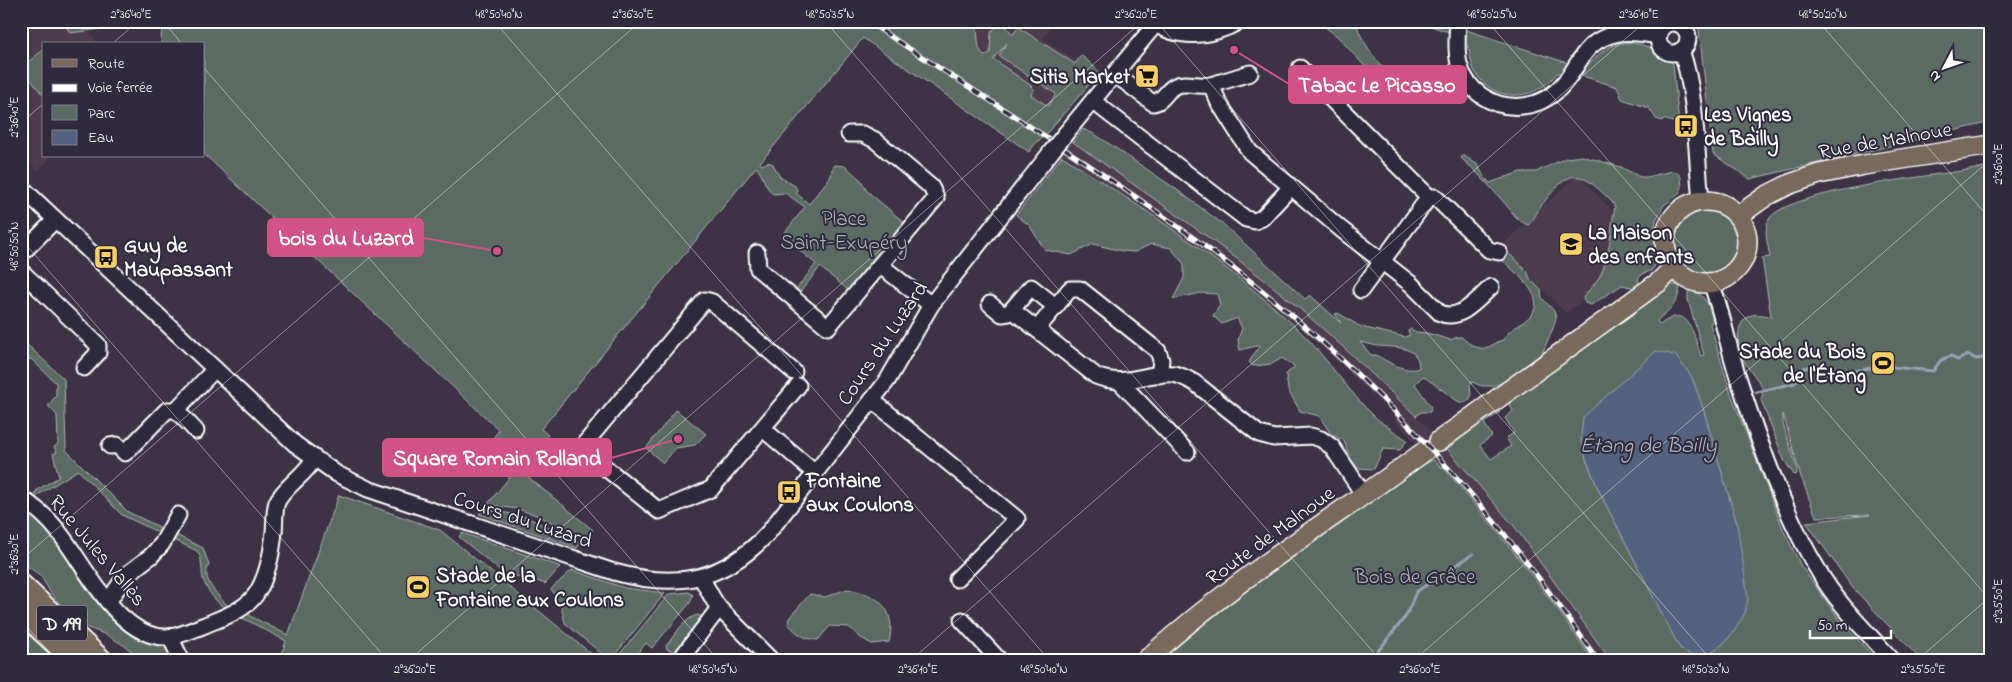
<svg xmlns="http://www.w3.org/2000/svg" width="2012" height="682" viewBox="0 0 2012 682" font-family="'Indie Flower',sans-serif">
	<rect width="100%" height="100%" fill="#3c3344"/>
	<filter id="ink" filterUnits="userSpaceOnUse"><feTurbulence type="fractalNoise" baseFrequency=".02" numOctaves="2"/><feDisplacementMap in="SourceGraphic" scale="10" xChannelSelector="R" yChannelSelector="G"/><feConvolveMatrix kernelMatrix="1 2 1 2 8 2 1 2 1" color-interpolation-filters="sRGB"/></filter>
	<g filter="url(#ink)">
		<g fill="#4b3e4c">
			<path d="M21 21H85L97 44H44V156H51L38 171 21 154Z"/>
			<path d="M916 21H1054L1043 39 1077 61 1048 106Z"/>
			<path d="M1072 141 1201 231 1259 276 1315 322 1416 416 1456 458 1514 526 1611 661H1593L1555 605 1476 505 1443 467 1441 468 1394 419 1395 416 1354 377 1306 333 1218 261 1134 201 1061 155Z"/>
			<path d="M1578 174 1640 241 1617 276 1566 313 1500 247Z"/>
		</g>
		<g fill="#5b6b63" stroke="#adb5b1" fill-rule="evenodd">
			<path d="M63 21H106L101 29 70 33Z"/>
			<path d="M162 21H976L979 49 984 56 990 53 991 33 997 24 1006 26 1013 35 1018 27 1075 64 1081 55 1100 72 1040 141 1038 140 1029 152 863 38 760 163 762 165 768 162 773 164 780 177 795 186 797 190 796 193 809 204 831 176 832 169 835 165 845 166 861 180 867 191 906 224 852 290H848L820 267 798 295 794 292 816 264 782 236 805 207 785 193 773 194C764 186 763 174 756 167L541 429 548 435 522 467 491 441 499 430 204 154V44H161ZM1007 43 999 56 1056 94 1048 106 1031 95 1034 89 1030 85 993 59Z"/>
			<path d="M1317 21H1357C1354 33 1384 71 1394 80L1392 84 1402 85 1452 67 1453 70 1395 91 1371 73 1337 36Z"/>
			<path d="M1415 21H1451V25L1583 68 1585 65C1592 64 1597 55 1603 51 1627 34 1654 46 1673 64L1679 124 1663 119 1662 121 1656 119 1649 108 1622 99 1617 87 1564 70 1563 73H1557C1536 102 1492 104 1474 70 1469 61 1472 49 1464 42V37Z"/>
			<path d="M1698 21H1991V122L1750 179 1713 154Z"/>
			<path d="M44 49V96L21 68Z"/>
			<path d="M1083 129 1096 135 1176 189 1224 225 1305 299 1310 295 1341 323 1335 314 1338 313 1361 327 1405 337 1410 335 1408 331 1411 329 1416 332 1427 333 1451 340 1457 337H1462C1468 344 1479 351 1488 347 1494 345 1497 341 1503 340 1509 329 1518 327 1527 319 1553 298 1513 273 1500 257L1503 248 1527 271 1530 279 1541 290 1542 298 1554 311 1556 318 1554 326 1540 358 1516 376 1494 386H1482L1472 382 1470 385 1471 396 1469 400 1462 403 1456 400 1423 376 1415 384 1431 407 1430 412H1421L1416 416C1365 367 1314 318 1258 275 1198 228 1135 186 1073 142ZM1360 342C1367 343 1373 346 1380 346 1395 348 1419 345 1419 368 1406 373 1388 362 1376 355H1371Z"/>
			<path d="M1463 155 1478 165 1484 177 1490 183 1520 172H1536L1566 158 1582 156 1621 167 1640 177H1647L1672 171 1677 172 1681 177 1682 187 1679 194 1664 205 1656 220 1655 227 1657 256 1656 264 1651 271 1644 273 1638 279 1639 284 1635 288 1622 285 1591 305 1585 303 1583 298C1588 290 1595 285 1600 276 1611 254 1610 231 1615 207L1612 202C1578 168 1571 167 1541 206 1536 213 1535 219 1528 225 1515 220 1510 208 1500 198 1488 184 1475 170 1461 158Z"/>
			<path d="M1062 156C1146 210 1225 261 1298 329 1326 356 1347 391 1376 418 1385 426 1397 433 1407 440L1400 450 1383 449 1374 469 1358 468 1350 458 1344 441 1331 434 1319 416 1300 411 1288 390 1286 374 1295 367 1282 358 1272 364 1253 366 1249 362 1260 345 1240 350 1238 340 1242 328 1237 318 1222 324 1213 316 1220 305 1217 294 1201 293 1173 299 1184 278V264L1171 248 1151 244 1135 252 1122 251 1093 244 1071 255 1045 250 1029 225 1016 215Z"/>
			<path d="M1991 167V661H1922L1852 587 1806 522 1870 515 1816 517 1800 474 1783 414V424L1797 468V474L1794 475 1784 460 1761 400C1763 394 1763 390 1761 385 1756 377 1749 370 1745 363 1737 349 1733 321 1752 315 1757 314 1767 315 1771 317L1762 258 1770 257C1768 245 1763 230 1769 219 1787 190 1952 173 1991 167Z"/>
			<circle cx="1705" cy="239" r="35"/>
			<path d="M1671 285H1680C1678 306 1671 307 1657 321L1660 325C1689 301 1693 334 1701 356L1704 355 1688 300V288C1704 294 1710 304 1713 320L1710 324 1731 394 1783 529 1801 566 1843 624 1878 661H1611L1514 526 1443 444 1497 407 1500 410 1499 413 1484 423 1492 436 1480 445 1491 459 1511 446 1506 438 1514 433 1505 418 1513 411 1507 400ZM1692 377 1703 409 1737 524 1738 623 1724 643 1710 653 1680 648 1599 491 1586 459Z"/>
			<path d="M21 339 64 379 66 450 128 512 203 548 209 565C200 580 220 597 229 607L225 609C216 601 207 591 203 579 201 570 203 558 197 551L122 515 78 470 38 495 36 499 33 497 37 490 59 477 53 454 57 452 54 447 58 444 57 415 49 407V404L56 396V383L31 359 21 360Z"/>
			<path d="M676 410 706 434 695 445 676 448 663 463 646 448Z"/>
			<path d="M1434 460 1441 467H1443C1496 529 1548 592 1593 661H1157L1249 587 1422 465Z"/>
			<path d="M517 468 593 530 585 539 539 516 518 509 487 505Z"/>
			<path d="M339 495 440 530 600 661H279L286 641 239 616 249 610 250 616 288 635Z"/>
			<path d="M21 506 42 524 52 536 95 596 164 642 177 661H143L125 646 107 635 88 628 75 620 52 595 40 575 21 562Z"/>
			<path d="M483 509 524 516 582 543 577 548 479 514Z"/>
			<path d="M462 533 559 566 560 567 545 584 527 577 507 576 459 537Z"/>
			<path d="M572 570 625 588 665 593 610 661 565 623 560 602 551 589Z"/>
			<path d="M847 589C878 594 897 608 889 642L872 644 861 638 849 627 830 626 818 640C803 639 798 634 788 624L789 618 810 594 825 597Z"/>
			<path d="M689 592 693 595 690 603 652 648 646 643 631 661H614L669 594Z"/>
			<path d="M698 615 704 618 678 652 675 653 667 649 666 646C675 635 684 618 698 615Z"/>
			<path d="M21 623 61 661H32L21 651Z"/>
		</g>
		<path fill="#54627d" stroke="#98a1b1" d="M1656 351 1675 355 1692 377 1703 408 1737 524 1748 598 1745 613 1735 630 1724 643 1710 653 1691 655 1680 648 1677 643 1599 491 1586 459 1581 439 1583 417Z"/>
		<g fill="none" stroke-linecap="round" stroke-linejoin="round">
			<g stroke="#98a1b1" stroke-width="3">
				<path d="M1756 392 1795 383 1804 368 1821 365 1838 374 1882 366 1933 371 1941 360 1951 356 1957 360 1969 355 1976 359 1991 357"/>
				<path d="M1370 661 1406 616 1416 592 1473 554"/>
			</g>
			<defs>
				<g id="minor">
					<path d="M1151 21C1179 41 1212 37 1240 21"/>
					<path d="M1458 21C1456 52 1454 76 1482 96 1509 114 1544 108 1564 83 1578 67 1582 48 1603 38 1623 29 1638 33 1659 36"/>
					<circle cx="1673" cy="38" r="15"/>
					<path d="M1681 50C1697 95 1696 153 1701 201"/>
					<path d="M1300 68 1429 197H1435L1489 250 1499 252"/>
					<path d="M1116 75 1153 103C1163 102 1166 90 1175 86 1185 81 1200 87 1211 85L1219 103 1250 152 1342 230 1411 284 1440 313C1460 322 1478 299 1491 287"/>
					<path d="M1211 85 1250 73"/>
					<path d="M1094 102 1246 219 1255 221 1262 218 1291 187"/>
					<path d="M1066 133 1158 21"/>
					<path d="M849 134H863L875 140 931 187 936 198 880 265"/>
					<path d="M21 187 295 444 337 474 368 489 614 572C675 589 723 582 768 533L887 381 931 305 1051 152"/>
					<path d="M757 253 758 269 828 327 880 265 931 305"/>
					<path d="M21 254 55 220"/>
					<path d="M21 271 98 345V353L84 368"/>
					<path d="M1711 282C1722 313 1728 346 1738 377 1758 440 1784 514 1818 570 1837 604 1867 632 1893 661"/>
					<path d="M1361 290 1429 197"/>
					<path d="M990 304 1002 314 1009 313 1031 287 1055 306"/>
					<path d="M1012 310 1096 376C1125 388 1145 372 1173 374 1181 375 1188 379 1195 383L1259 434 1274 438 1311 436 1321 439 1332 447 1364 495"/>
					<path d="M1037 329 1070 289H1080L1158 351 1161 360 1159 375"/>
					<path d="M794 372 712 302 705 300 581 448 659 511 711 489 798 386"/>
					<path d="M1120 382 1187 452"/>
					<path d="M872 400 1017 519 957 579"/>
					<path d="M176 410 196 431"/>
					<path d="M763 429 815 473"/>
					<path d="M110 446 117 445 125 453 167 410H176L215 369"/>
					<path d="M21 498C35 507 48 518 58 531 85 564 118 640 169 637 181 636 194 629 205 625 224 617 247 610 258 591 268 574 272 552 274 532 275 523 274 511 277 502 285 486 305 475 314 459"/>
					<path d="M701 577 713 599 719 608 772 661"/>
					<path d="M108 602 126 575 151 556 162 544 178 515"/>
					<path d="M962 620 1000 661"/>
					<path d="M170 637 182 661"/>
					<path d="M679 661 719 608"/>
				</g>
				<g id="major">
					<circle cx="1706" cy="242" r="41"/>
					<path d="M1738 216 1766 196 1790 184 1819 174 1864 165 1991 145"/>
					<path d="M1439 441 1659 282 1674 267"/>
					<path d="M1145 661C1231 582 1331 520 1425 451"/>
				</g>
				<g id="highway">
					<path d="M21 585 102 661"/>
					<path d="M21 611 75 661"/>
				</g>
			</defs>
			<use href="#minor" stroke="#fff" stroke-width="19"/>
			<use href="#major" stroke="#fff" stroke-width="22"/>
			<use href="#highway" stroke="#fff" stroke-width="25"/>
			<use href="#minor" stroke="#2f2a3d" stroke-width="15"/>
			<use href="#major" stroke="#77695c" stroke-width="19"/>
			<use href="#highway" stroke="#77695c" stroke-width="21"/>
			<defs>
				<path id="rail" d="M867 21C990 102 1118 179 1235 269 1378 380 1497 511 1598 661"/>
			</defs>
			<use href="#rail" stroke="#fff" stroke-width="5"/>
			<use href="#rail" stroke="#2f2a3d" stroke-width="3" stroke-dasharray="9" stroke-linecap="butt"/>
			<defs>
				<path id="minor-bridge" d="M1051 152 1066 133"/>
			</defs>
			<use href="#minor-bridge" stroke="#fff" stroke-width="19" stroke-linecap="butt"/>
			<use href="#minor-bridge" stroke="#2f2a3d" stroke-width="15"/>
		</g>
	</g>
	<path fill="none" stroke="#fff" stroke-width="1" stroke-opacity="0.45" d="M163 21 182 44M494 21 1050 661M825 21 1381 661M1156 21 1712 661M1487 21 1991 601M1818 21 1991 220M112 44 138 21M204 68 719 661M21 123 44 103M21 239 388 661M21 560 641 21M21 620 57 661M408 661 1143 21M910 661 1646 21M1413 661 1991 159M1916 661 1991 596"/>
	<defs>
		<symbol id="supermarket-square" viewBox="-11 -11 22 22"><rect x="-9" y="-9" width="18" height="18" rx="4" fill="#ffd166" stroke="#2f2a3d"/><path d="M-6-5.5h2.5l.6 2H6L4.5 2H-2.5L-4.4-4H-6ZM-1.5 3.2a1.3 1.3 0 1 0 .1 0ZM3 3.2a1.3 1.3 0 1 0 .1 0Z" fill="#111"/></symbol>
		<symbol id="bus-square" viewBox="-11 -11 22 22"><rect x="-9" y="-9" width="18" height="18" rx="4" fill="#ffd166" stroke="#2f2a3d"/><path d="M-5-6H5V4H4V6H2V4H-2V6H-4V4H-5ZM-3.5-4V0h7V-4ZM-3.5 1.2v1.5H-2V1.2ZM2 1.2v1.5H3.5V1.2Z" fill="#111"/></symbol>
		<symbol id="school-square" viewBox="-11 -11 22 22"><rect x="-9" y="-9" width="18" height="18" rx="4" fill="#ffd166" stroke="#2f2a3d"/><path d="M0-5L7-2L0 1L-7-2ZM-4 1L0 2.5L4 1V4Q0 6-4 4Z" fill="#111"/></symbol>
		<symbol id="stadium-square" viewBox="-11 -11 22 22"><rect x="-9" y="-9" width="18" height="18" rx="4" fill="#ffd166" stroke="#2f2a3d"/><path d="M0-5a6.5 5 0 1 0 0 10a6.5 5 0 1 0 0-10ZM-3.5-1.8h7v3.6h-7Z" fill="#111"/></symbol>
	</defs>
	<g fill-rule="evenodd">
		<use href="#supermarket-square" x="1133" y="62" width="28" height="28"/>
		<use href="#bus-square" x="1672" y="112" width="28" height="28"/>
		<use href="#school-square" x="1557" y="230" width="28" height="28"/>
		<use href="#bus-square" x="92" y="243" width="28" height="28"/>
		<use href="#stadium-square" x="1869" y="349" width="28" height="28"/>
		<use href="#bus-square" x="775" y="478" width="28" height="28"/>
		<use href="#stadium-square" x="404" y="573" width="28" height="28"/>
	</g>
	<g text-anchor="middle" stroke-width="4" stroke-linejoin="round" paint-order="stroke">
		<rect fill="#2f2a3d" stroke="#c1bfc5" stroke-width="1" x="37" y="605.5" width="50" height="35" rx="4"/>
		<g font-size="20" font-weight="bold" fill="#fff">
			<text x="62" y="630">D 199</text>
		</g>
		<g font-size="21" font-weight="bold" fill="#fff" stroke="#2f2a3d" text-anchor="start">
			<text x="1130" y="83" text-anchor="end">Sitis Market</text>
			<text x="1704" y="121">Les Vignes<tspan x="1704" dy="24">de Bailly</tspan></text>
			<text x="1588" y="239">La Maison<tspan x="1588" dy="24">des enfants</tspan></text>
			<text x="124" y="252">Guy de<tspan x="124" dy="24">Maupassant</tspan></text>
			<text x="1866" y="358" text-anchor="end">Stade du Bois<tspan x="1866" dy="24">de l'Étang</tspan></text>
			<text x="806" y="487">Fontaine<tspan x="806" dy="24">aux Coulons</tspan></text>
			<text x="436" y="582">Stade de la<tspan x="436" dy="24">Fontaine aux Coulons</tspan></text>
		</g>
		<g font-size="21" fill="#fff" stroke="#2f2a3d">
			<text transform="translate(1885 140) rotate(-10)" y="7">Rue de Malnoue</text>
			<text transform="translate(882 343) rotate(-56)" y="7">Cours du Luzard</text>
			<text transform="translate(523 519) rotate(18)" y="7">Cours du Luzard</text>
			<text transform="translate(1270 535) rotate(-36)" y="7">Route de Malnoue</text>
			<text transform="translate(98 550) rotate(50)" y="7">Rue Jules Vallès</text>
		</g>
		<g font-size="21" fill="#adb5b1" stroke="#2f2a3d">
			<text x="844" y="225">Place<tspan x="844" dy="24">Saint-Exupéry</tspan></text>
			<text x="1415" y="583">Bois de Grâce</text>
		</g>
		<g font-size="22" font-style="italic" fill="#b2b8c4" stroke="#2f2a3d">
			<text x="1648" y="452">Étang de Bailly</text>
		</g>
	</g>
	<path fill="none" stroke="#d15284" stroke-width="2" d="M1234 50L1289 84M497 251L423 238M678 439L611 458"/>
	<g fill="#d15284" stroke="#2f2a3d" stroke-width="2">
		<circle cx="1234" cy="50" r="5"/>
		<circle cx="497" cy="251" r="5"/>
		<circle cx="678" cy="439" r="5"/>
	</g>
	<g fill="#d15284" stroke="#d15284" stroke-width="2">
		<rect x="1289" y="66" width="177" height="37" rx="5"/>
		<rect x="268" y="219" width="155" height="37" rx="5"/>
		<rect x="383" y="439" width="228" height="37" rx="5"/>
	</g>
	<g font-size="22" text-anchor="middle" font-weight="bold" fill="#fff">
		<text x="1377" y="92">Tabac Le Picasso</text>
		<text x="346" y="245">bois du Luzard</text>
		<text x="497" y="465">Square Romain Rolland</text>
	</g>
	<rect width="2012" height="682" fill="none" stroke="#2f2a3d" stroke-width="55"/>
	<rect x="42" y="42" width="162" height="115" fill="#2f2a3d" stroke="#827f8b"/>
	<rect x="52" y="59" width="25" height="8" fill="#77695c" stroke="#827f8b"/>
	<text x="88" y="68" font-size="15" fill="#ffffff">Route</text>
	<rect x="52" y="84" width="25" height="8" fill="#ffffff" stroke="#827f8b"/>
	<text x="88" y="92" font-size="15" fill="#ffffff">Voie ferrée</text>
	<rect x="52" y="105" width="25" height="15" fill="#5b6b63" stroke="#827f8b"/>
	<text x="88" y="118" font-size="15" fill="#ffffff">Parc</text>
	<rect x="52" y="130" width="25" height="15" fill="#54627d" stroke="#827f8b"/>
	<text x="88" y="142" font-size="15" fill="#ffffff">Eau</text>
	<g transform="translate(1944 68) rotate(229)" stroke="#2f2a3d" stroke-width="4" paint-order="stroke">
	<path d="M0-4L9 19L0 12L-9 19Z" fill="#ffffff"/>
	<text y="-8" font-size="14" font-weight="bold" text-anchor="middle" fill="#ffffff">N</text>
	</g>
	<path d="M1810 630v8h81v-8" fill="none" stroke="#ffffff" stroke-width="2.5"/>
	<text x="1817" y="630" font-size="15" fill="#ffffff" stroke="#2f2a3d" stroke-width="4" paint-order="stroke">50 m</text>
	<rect x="28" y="28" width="1956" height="626" fill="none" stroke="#fff" stroke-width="2"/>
	<g font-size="12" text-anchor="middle" fill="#fff">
		<text x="131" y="18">2°36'40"E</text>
		<text x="499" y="18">48°50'40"N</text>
		<text x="633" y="18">2°36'30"E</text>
		<text x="830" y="18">48°50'35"N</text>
		<text x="1136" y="18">2°36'20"E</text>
		<text x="1492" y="18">48°50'25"N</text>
		<text x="1639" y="18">2°36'10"E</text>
		<text x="1823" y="18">48°50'20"N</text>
		<text transform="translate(14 117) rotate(-90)" y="4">2°36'40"E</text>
		<text transform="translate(1998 164) rotate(-90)" y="4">2°36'00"E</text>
		<text transform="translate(14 246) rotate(-90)" y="4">48°50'50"N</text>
		<text transform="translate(14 554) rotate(-90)" y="4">2°36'30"E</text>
		<text transform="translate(1998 601) rotate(-90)" y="4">2°35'50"E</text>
		<text x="415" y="673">2°36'20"E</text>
		<text x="713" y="673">48°50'45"N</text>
		<text x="918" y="673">2°36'10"E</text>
		<text x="1044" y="673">48°50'40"N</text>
		<text x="1420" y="673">2°36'00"E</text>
		<text x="1706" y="673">48°50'30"N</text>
		<text x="1923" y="673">2°35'50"E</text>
	</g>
</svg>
